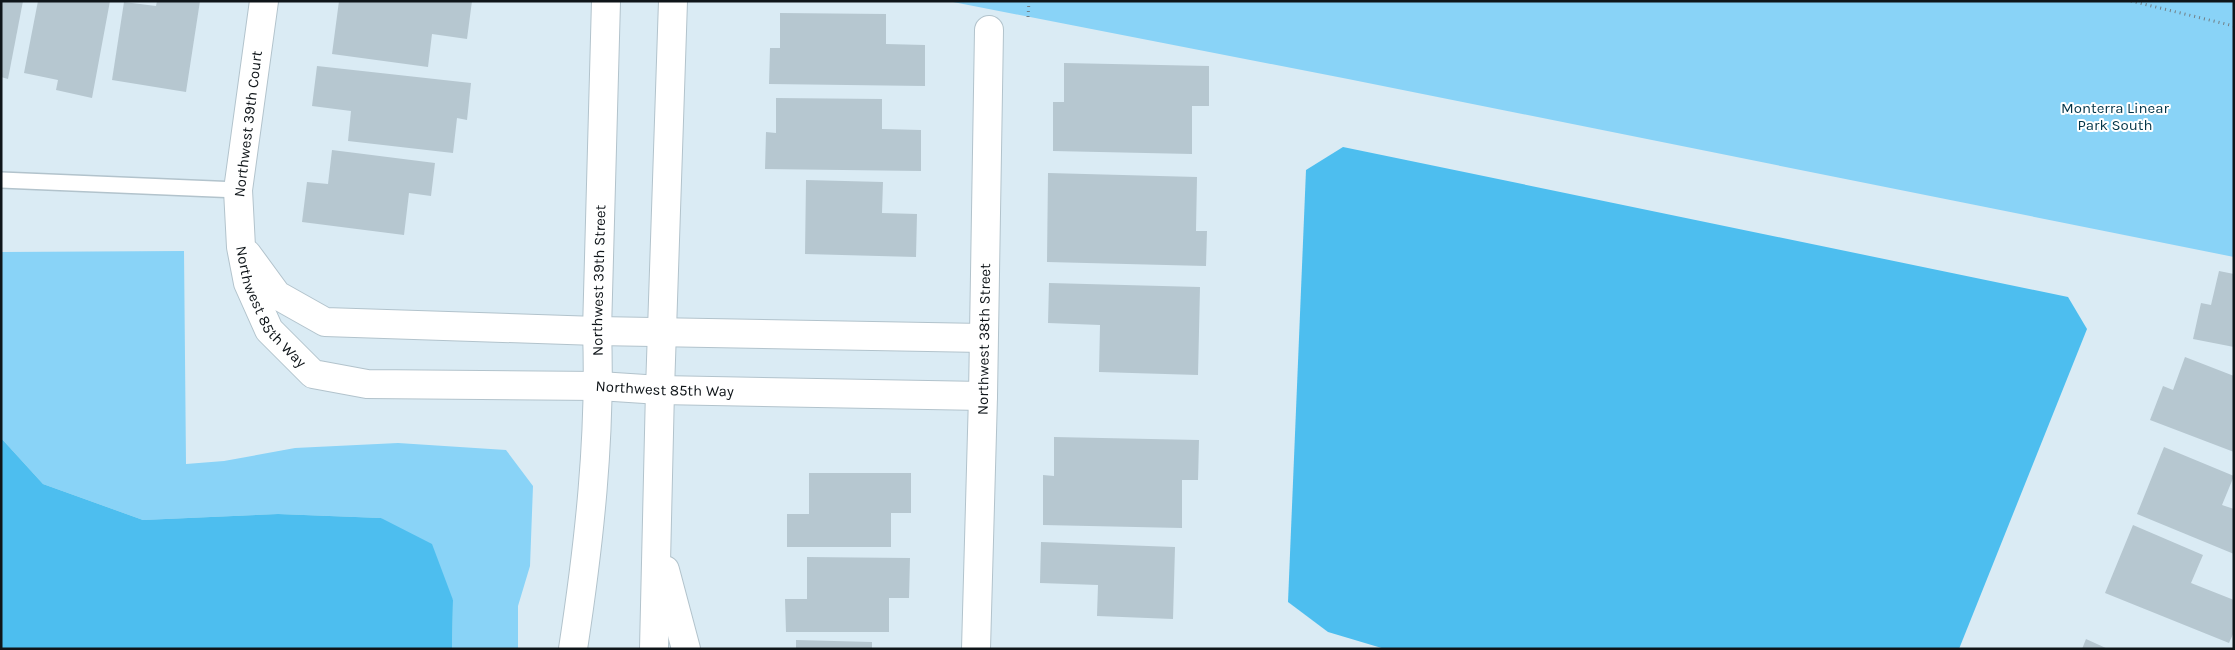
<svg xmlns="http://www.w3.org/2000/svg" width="2235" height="650" viewBox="0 0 2235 650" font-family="Karla,sans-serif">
	<rect width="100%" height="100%" fill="#daebf4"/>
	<g fill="#89d3f7">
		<path d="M948 1H2234V257L1348 79Z"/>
		<path d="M184 251 186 464 224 461 295 448 398 443 506 450 533 486 530 566 518 606V649H452L453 600 381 518 278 514 143 520 43 484 1 438V252Z"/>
	</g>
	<g fill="#4dbeef">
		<path d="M1343 147 2068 297 2087 329 1959 649H1385L1328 632 1288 602 1306 170Z"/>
		<path d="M1 438 43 484 143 520 278 514 381 518 432 544 453 600 452 649H1Z"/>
	</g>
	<g fill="#b6c7d0">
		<path d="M1 1H23L8 79 1 77Z"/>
		<path d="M38 1H110L92 98 56 90 58 80 24 73Z"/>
		<path d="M157 1H200L186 92 112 80 124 2 156 6Z"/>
		<path d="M339 1H472L467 39 432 34 428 67 332 54Z"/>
		<path d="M780 13 886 14V44L925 45V86L769 84 770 48H780Z"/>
		<path d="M1064 63 1209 66V106H1192V154L1053 151V102H1064Z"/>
		<path d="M317 66 471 83 467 120 457 118 453 153 348 141 351 111 312 106Z"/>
		<path d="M776 98 882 99V129L921 130V171L765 169 766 132 776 133Z"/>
		<path d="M332 150 435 163 431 196 409 193 404 235 302 222 307 182 328 184Z"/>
		<path d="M1048 173 1197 177 1196 231H1207L1206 266 1047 262Z"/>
		<path d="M806 180 883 182 882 213 917 214 916 257 805 254Z"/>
		<path d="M2219 271 2234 274V347L2193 339 2201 303 2211 305Z"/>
		<path d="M1049 283 1200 287 1198 375 1099 372 1100 325 1048 323Z"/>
		<path d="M2185 357 2234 376V452L2150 420 2163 386 2173 390Z"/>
		<path d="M1054 437 1199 440 1198 480H1182V528L1043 525V475L1054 476Z"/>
		<path d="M2164 447 2234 476 2222 505 2234 509V554L2137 514Z"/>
		<path d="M809 473H911V513H891V547H787V514H809Z"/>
		<path d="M2133 525 2203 555 2191 583 2234 600V632L2229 643 2105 593Z"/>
		<path d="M1041 542 1175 547 1173 619 1097 616 1098 585 1040 583Z"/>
		<path d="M807 557 910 558 909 598H889V632H786L785 599H807Z"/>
		<path d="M2086 639 2108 649H2082Z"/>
		<path d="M796 640 872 642V649H796Z"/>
	</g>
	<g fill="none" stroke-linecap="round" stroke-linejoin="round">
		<defs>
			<path id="lane" d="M1 180 238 190"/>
			<g id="street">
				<path id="s1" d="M264 1 238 190 241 247 248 283 269 330 313 374 367 384 599 386 660 390 983 396"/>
				<path d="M247 254 277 295 325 322 597 331 983 338"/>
				<path d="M665 570 686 649"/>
				<path id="s2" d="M573 649C589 544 601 438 597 331L606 1"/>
				<path d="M654 649 660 390 673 1"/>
				<path id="s3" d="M976 649 983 396 989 30"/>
			</g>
		</defs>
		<use href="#lane" stroke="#b2c3cc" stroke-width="18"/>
		<use href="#street" stroke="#b2c3cc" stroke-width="30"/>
		<g stroke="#727e84" stroke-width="3" stroke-dasharray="1 4" stroke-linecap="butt">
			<path d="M2131 1 2234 26"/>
			<path d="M1028 17 1029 1"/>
		</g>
		<use href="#lane" stroke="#fff" stroke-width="15"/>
		<use href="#street" stroke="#fff" stroke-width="28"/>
	</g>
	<g text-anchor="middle" stroke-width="4" stroke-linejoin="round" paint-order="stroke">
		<g font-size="15" fill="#003448" stroke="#fff">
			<text x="2115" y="113">Monterra Linear<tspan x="2115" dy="17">Park South</tspan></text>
		</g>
		<g font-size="15" fill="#0f1519" stroke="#fff">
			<text transform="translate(248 124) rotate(-83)" y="5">Northwest 39th Court</text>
			<text dy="5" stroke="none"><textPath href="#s2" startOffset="370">Northwest 39th Street</textPath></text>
			<text dy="5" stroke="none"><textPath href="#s1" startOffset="316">Northwest 85th Way</textPath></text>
			<text dy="5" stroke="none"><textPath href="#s3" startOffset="310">Northwest 38th Street</textPath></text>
			<text dy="5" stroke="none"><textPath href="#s1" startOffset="751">Northwest 85th Way</textPath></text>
		</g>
	</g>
	<rect width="2235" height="650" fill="none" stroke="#0f1519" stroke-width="5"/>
</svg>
